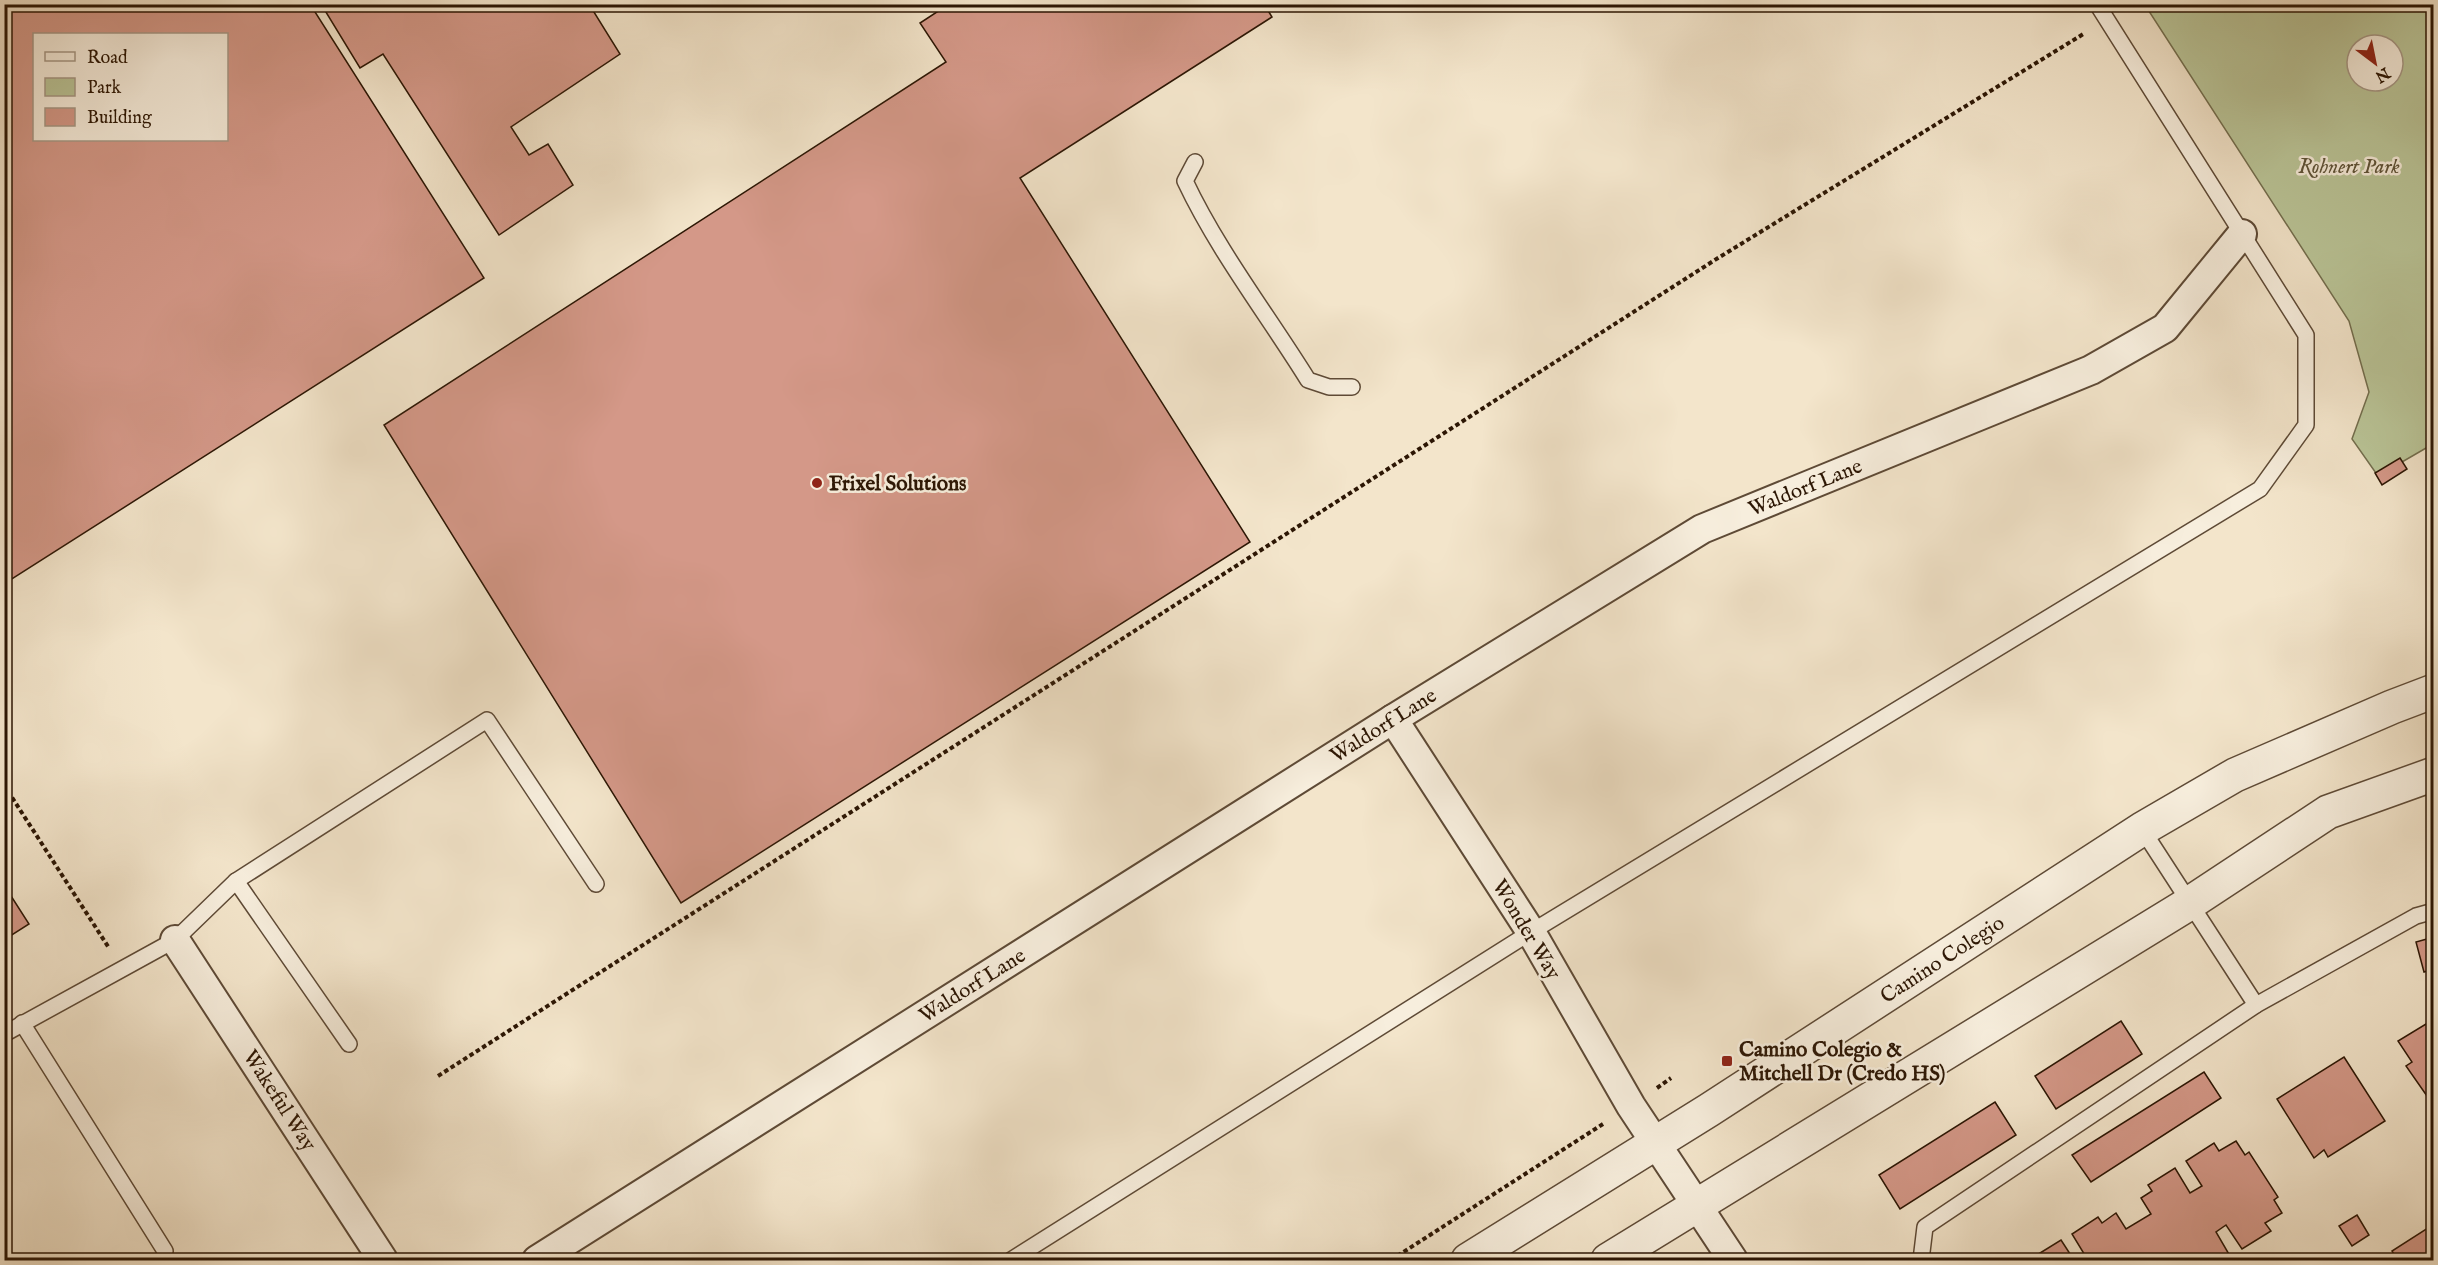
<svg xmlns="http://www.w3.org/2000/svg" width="2438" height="1265" viewBox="0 0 2438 1265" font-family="'IM FELL English',serif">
	<rect width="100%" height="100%" fill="#f3e5cb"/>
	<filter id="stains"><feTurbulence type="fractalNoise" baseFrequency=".00333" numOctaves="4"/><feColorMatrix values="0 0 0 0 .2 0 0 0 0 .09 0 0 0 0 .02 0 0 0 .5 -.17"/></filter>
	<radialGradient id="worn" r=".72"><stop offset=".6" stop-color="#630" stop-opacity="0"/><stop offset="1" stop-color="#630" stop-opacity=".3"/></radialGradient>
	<path fill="#bac598" stroke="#736e4e" stroke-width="1.5" fill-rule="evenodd" d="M2145 5H2433V444L2378 476 2352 439 2369 392 2349 321ZM2357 45H2393V81H2357Z"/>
	<g fill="#d49888" stroke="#2c1604" stroke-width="1.5" fill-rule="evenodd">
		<path d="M4 4H310L484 278 4 584ZM34 34H226V140H34Z"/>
		<path d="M321 4H589L620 54 511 127 529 155 548 144 573 185 499 235 383 54 360 68Z"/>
		<path d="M949 4H1264L1272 17 1020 178 1250 542 681 903 384 425 946 62 920 23Z"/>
		<path d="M2400 458 2407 469 2382 485 2375 473Z"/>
		<path d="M4 885 29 924 4 940Z"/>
		<path d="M2434 937V969L2424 972 2416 942Z"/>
		<path d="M2121 1021 2142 1054 2056 1109 2035 1076Z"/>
		<path d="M2426 1024 2434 1033V1106L2406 1066 2412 1062 2398 1041Z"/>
		<path d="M2344 1057 2385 1121 2328 1157 2324 1150 2314 1158 2277 1099Z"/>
		<path d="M2204 1072 2221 1098 2091 1182 2072 1155Z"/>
		<path d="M1995 1102 2016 1135 1900 1209 1879 1175Z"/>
		<path d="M2236 1141 2245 1155 2249 1152 2278 1197 2274 1200 2282 1213 2265 1223 2271 1231 2242 1249 2226 1225 2216 1232 2230 1256 2222 1260H2179L2178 1258 2174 1260H2080L2086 1257 2072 1234 2098 1217 2102 1223 2116 1213 2126 1229 2151 1214 2141 1198 2152 1191 2148 1185 2175 1168 2190 1193 2202 1186 2186 1161 2214 1143 2219 1151Z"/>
		<path d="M2357 1215 2369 1235 2352 1246 2339 1226Z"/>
		<path d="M2434 1224V1260H2387L2395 1256 2392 1251Z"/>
		<path d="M2061 1240 2074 1260H2033L2032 1258Z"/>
	</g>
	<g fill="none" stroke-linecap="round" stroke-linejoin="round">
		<defs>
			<g id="service">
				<path d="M1195 162 1185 181C1218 251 1267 314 1308 380L1329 387H1352"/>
				<path d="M2142 829 2256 1005"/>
				<path d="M236 881 349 1044"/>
				<path d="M22 1023 165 1251"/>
				<path d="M4 1034 175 940 236 881 487 720 596 884"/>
				<path d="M1011 1260 1531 932 2260 489 2306 425V335L2097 4"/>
				<path d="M1921 1260 1925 1227 2256 1005 2416 916 2434 911"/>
			</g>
			<g id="minor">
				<path d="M1393 719 1531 932 1631 1106 1733 1260"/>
				<path d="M175 940 383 1260"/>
				<path d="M537 1260 1393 719 1702 529 2091 370 2165 328 2242 234"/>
			</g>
			<g id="tertiary">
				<path d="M1468 1260 1709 1110 2142 829 2235 775 2392 707 2434 691"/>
				<path d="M1608 1260 2190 903 2328 812 2434 774"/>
			</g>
		</defs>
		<use href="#service" stroke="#5e4a36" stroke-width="18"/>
		<use href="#minor" stroke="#5e4a36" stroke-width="32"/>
		<use href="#tertiary" stroke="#5e4a36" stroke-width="36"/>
		<g stroke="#2c1604" stroke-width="4" stroke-dasharray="4.5 3" stroke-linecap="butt">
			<path d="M4 785 109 948"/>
			<path d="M438 1076 1718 258 2085 33"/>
			<path d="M1657 1088 1671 1078"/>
			<path d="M1391 1260 1603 1124"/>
		</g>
		<use href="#service" stroke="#f7eedd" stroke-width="15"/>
		<use href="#minor" stroke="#f7eedd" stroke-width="28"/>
		<use href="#tertiary" stroke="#f7eedd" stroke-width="33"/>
	</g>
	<g fill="#8f2418" stroke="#f7eedd" stroke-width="2">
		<circle cx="817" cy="483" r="6"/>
		<rect x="1721" y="1055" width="12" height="12" rx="3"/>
	</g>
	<g text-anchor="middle" stroke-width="5" stroke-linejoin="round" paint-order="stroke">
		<g font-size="21" font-style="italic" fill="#5e5338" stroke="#f7eedd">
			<text x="2349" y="173">Rohnert Park</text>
		</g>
		<g font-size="21" font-weight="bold" fill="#2c1604" stroke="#f7eedd" text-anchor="start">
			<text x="829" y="490">Frixel Solutions</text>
			<text x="1739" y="1056">Camino Colegio &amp;<tspan x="1739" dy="24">Mitchell Dr (Credo HS)</tspan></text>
		</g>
		<g font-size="21" fill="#2c1604" stroke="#f7eedd">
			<text transform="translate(1805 487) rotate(-22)" y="7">Waldorf Lane</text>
			<text transform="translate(1383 725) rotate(-32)" y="7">Waldorf Lane</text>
			<text transform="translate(1527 929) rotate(59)" y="7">Wonder Way</text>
			<text transform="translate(1942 959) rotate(-33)" y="7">Camino Colegio</text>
			<text transform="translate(972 985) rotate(-32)" y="7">Waldorf Lane</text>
			<text transform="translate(280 1100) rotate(57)" y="7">Wakeful Way</text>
		</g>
	</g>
	<rect width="2438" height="1265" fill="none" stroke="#f3e5cb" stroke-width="24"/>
	<rect x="6" y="6" width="2426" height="1253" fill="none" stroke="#2c1604" stroke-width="3"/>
	<rect x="12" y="12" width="2414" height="1241" fill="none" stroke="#2c1604" stroke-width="1.5"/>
	<rect x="33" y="33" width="195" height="108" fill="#f7eedd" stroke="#a69886" stroke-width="1.5"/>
	<rect x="45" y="52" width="30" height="9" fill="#f7eedd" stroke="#a69886" stroke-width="1.5"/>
	<text x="87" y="63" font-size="18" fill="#2c1604">Road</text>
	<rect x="45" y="78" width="30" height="18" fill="#bac598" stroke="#a69886" stroke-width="1.5"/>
	<text x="87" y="93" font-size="18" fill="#2c1604">Park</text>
	<rect x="45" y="108" width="30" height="18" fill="#d49888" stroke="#a69886" stroke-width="1.5"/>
	<text x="87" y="123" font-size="18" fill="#2c1604">Building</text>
	<g transform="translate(2375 63) rotate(148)"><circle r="28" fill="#f7eedd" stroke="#a69886" stroke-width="1.5"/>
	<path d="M0-4.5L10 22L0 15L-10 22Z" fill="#8f2418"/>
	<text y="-9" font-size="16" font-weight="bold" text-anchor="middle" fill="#2c1604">N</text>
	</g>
	<rect width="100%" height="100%" filter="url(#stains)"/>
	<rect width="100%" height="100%" fill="url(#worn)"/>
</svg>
